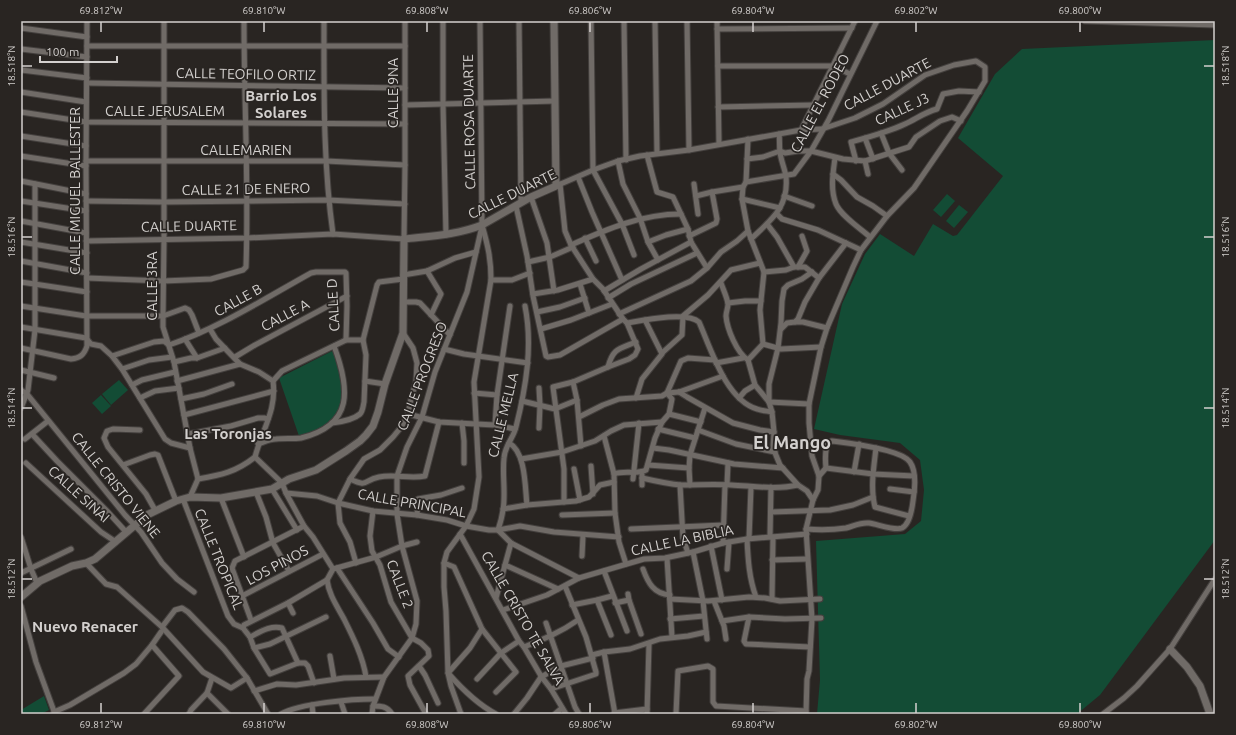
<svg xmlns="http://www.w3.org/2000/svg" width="1236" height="735" viewBox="0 0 1236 735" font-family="Ubuntu,sans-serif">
	<rect width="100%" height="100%" fill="#292522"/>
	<g fill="#134c35">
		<path d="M1215 40V540L1100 695 1077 714H817L820 680 816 541 905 534 921 521 924 490 920 460 900 443 840 435 814 429 842 304 865 254 880 234 914 256 933 224 953 236 957 235 1003 176 958 138 995 74 1022 49Z"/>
		<path d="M947 194 955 201 941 217 933 210Z"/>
		<path d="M959 205 968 212 954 228 946 221Z"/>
		<path d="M334 350 339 367 343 392 339 412 324 428 299 436 279 378Z"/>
		<path d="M119 380 128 390 111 405 102 394Z"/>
		<path d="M101 395 111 406 102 414 92 403Z"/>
		<path d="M44 696 49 710 41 714H21V710Z"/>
	</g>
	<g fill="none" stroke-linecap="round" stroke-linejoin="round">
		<defs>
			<g id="street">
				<path d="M164 21V239L163 316V327L174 362 190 448 198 479 190 497"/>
				<path d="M324 21C324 92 323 163 333 234"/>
				<path d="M443 21V104L446 235"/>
				<path d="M519 21 521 202"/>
				<path d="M591 21 593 170 622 224 634 255"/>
				<path d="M624 21 626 160"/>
				<path d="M655 21 657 153"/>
				<path d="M687 21 689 150"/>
				<path d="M717 21 719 144"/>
				<path d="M1085 21 1215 25"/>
				<path d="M21 28 87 37"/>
				<path d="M717 29 852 28"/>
				<path d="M87 46H405"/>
				<path d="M21 49 87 57"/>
				<path d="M718 66H833L850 74"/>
				<path d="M21 70 87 78"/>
				<path d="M87 83 405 88"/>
				<path d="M21 92 86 102"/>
				<path d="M405 105 555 101"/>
				<path d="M718 107 814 105"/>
				<path d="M21 112 86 122 405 124"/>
				<path d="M801 130 855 21"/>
				<path d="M881 133 889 153 902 170"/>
				<path d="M21 136 86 146"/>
				<path d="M865 138 873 159"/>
				<path d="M647 155 657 192 673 197 688 229 691 242 707 268"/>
				<path d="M21 156 86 166"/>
				<path d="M835 158C833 173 830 189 836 204 841 216 861 229 870 237"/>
				<path d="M747 159 763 157 780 151 785 153 798 151H811L843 159 865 161 909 147 916 137 940 121 952 117 961 121"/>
				<path d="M86 161H326L405 165"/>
				<path d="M618 161 623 184 640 218 648 242 658 260"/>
				<path d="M856 161 851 142C869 137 888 132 905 124 916 119 925 112 937 109L943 94 959 91 979 92"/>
				<path d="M865 161 868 174"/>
				<path d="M833 174 841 180 857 197 873 206 887 216"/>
				<path d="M578 177 592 212 622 280"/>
				<path d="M21 181 86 194"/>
				<path d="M746 182 794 174 811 151 828 121 877 21"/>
				<path d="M560 184 565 231 571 245 593 279 603 289 623 319 627 323 638 349 635 355 629 359 608 367 573 382 553 387 564 469V502"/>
				<path d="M694 184 698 214"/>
				<path d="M556 186 593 170 618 161 640 156 689 150 801 130 822 129 855 118 883 104 925 75 954 65 976 61 985 67V81L967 111 914 188 887 216 861 250 853 267 827 328 821 347 809 404V423L812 456 819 476 818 490 813 500 806 529 812 619 809 671 807 679 806 714"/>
				<path d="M696 196 712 192 743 187"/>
				<path d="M784 196 812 206"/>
				<path d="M531 197 547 243 554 291"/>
				<path d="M742 199 780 208"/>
				<path d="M21 201 86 211"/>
				<path d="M86 201 164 202 328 200 405 204"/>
				<path d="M516 206 527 256 533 296 546 356 548 357 560 355 623 319"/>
				<path d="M777 214 782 219 818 230 861 250"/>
				<path d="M21 221 86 233"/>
				<path d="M767 224 777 237 794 267H805L819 278"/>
				<path d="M689 236 716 223 717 219 712 192"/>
				<path d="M585 238 596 261"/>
				<path d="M751 239C771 220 789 207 786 177 785 169 781 161 780 152 779 146 780 140 779 134"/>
				<path d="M86 241 247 238 333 234 404 239 405 165V21"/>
				<path d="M21 242 87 253"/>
				<path d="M648 242 666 235 688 229"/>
				<path d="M571 245C607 229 642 214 681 214"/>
				<path d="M21 261 87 273"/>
				<path d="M528 262 550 257 573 247"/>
				<path d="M798 267 807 251 802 236"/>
				<path d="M427 271 441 294 431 315"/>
				<path d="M764 272 786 270 794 267"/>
				<path d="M812 272 802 279 788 285 784 289 782 301 781 323 778 348 769 384V402L772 412 774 432 773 448 780 465 798 485 807 491 813 500"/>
				<path d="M403 275 427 271 455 258 476 252"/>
				<path d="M87 278 163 281 211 279 243 270 246 267C249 185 244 103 244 21"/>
				<path d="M491 280H512L530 273"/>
				<path d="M21 282 87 292"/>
				<path d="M721 283C723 289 727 297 728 304 728 308 726 312 726 316 727 329 737 353 748 360L755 385 769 402"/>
				<path d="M580 284 589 313"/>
				<path d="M604 291 641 269 691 242"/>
				<path d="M533 294 558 290 593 279"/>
				<path d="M608 298 631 284 697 253"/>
				<path d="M403 302H416L420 303 450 335"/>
				<path d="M728 303 745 301H761"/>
				<path d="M21 306 86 316H163L185 308 189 310 192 315 199 333"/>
				<path d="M537 312 560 307 585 298"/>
				<path d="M619 314 691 281 707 268 721 252 737 241 748 231"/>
				<path d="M795 322H803L827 328"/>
				<path d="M627 323C644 320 687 311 699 322 711 349 726 400 757 409 762 411 768 411 772 412"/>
				<path d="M21 327 86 338 91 344 101 346 112 356 122 369 165 439 171 443 190 448"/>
				<path d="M541 329 571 320 612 304"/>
				<path d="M781 329 787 323 795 322 798 319 805 302 819 278 846 243"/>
				<path d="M185 339 197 358"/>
				<path d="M763 344 781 349 821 347"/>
				<path d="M21 348 71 359C80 358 84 355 87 346L86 166 87 21"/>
				<path d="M444 349 464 354 528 363"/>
				<path d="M662 353 682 335 683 316 708 295 731 270 760 263"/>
				<path d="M112 356 154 342 164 341 169 345C219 328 264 299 311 273L316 272H345L346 273 347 306 346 340"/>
				<path d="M235 357 255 345 347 296"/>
				<path d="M748 360 763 344 760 310 764 272 748 231 742 199 743 187 746 182 748 139"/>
				<path d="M174 362 191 358H197L225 348"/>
				<path d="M716 363 743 358"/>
				<path d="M608 367C613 348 619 349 636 342"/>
				<path d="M122 369 149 360 172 357"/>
				<path d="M21 370 54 378"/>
				<path d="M177 381 240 364"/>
				<path d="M273 381 282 371 346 340H363"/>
				<path d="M365 381 385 384"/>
				<path d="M573 382 577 400 581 446"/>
				<path d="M132 385 142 380 175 372"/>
				<path d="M539 388 540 405 539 428"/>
				<path d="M21 390 27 394 125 515 141 532 162 563 177 579 194 592"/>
				<path d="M679 392 687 397 733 423 760 430 774 432"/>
				<path d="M474 393 497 395"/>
				<path d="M140 398 155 391 179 388"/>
				<path d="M636 398 642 379 662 354 645 320"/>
				<path d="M739 398 745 391 755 385"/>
				<path d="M181 399 204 394 232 384"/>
				<path d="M522 401 555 409 577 400"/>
				<path d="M769 402 809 404"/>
				<path d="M21 408 28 390 35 330V184"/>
				<path d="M408 414 439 422 495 425 515 429"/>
				<path d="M669 414 701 422"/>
				<path d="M184 415 274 391"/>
				<path d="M579 417 603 405 619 399 662 396 667 393 679 392 723 376"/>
				<path d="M332 423C340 422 353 420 360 414 363 411 363 406 364 402L366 355 363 340 377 285 379 282 403 279"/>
				<path d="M462 423 464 441V463"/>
				<path d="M495 425 497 395 510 306"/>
				<path d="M658 429 695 438"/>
				<path d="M140 430 113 429 107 431 104 438 108 447 146 494 155 510"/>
				<path d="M698 430 736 444 775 452"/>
				<path d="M32 434 57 461 107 511 127 533"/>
				<path d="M188 434 231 426 258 418H264L268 419"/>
				<path d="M604 436 614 474 615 513 619 542 626 564"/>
				<path d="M25 439 48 421"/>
				<path d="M509 443C526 452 525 488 527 505"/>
				<path d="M258 444C264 442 270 439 276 439 284 438 293 439 301 438 354 425 350 389 334 346"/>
				<path d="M653 448 669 450 734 464 783 468"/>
				<path d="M876 448C874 466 870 488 875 507L909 516"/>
				<path d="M255 457 282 483 286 493 304 526 313 537 333 569"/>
				<path d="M521 459 562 452 595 441 611 431 624 425 662 422"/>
				<path d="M26 463 101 532 116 542"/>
				<path d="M123 465 150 455 155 454 158 455 176 501"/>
				<path d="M648 465 689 468"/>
				<path d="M591 466 593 494"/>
				<path d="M574 469 580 500"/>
				<path d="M854 472 859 444"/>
				<path d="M614 474C625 470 636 475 646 470L655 438 662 422 669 414 672 399 667 393 681 361 688 358 715 360"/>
				<path d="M642 475V485"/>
				<path d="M819 476 826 468 873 474 914 476"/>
				<path d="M642 478C655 481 668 484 681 485 698 485 714 484 731 485 753 486 776 490 798 485"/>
				<path d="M198 479C221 475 236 472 255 457 262 430 277 410 273 381L259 372 240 364 216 339 210 329"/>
				<path d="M350 479C369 488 363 480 379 477 394 474 411 479 425 476L439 422"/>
				<path d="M633 479 639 423"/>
				<path d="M680 485 683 538 688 553"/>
				<path d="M690 485 689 468 690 455 705 408"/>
				<path d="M727 485 728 463"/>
				<path d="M272 489 297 530"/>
				<path d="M890 489 914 492"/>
				<path d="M256 492 266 517 273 543 289 571"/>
				<path d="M286 493 317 496 338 503 373 511 417 515 447 520 466 526 489 530H498L520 526 554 532 619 537"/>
				<path d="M221 498 244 557"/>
				<path d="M183 499 228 616 234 624 243 628 250 637 254 648 270 674 298 663H305L308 666 314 683"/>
				<path d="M503 509 527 505 576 501 589 497 600 485 614 482"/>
				<path d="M373 511 370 536 372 551 380 565 391 602 412 638 421 643 428 650 429 656 408 676 410 685 426 714"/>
				<path d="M771 512 830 510 853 505 873 497"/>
				<path d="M417 515 418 499 441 495 462 488"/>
				<path d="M562 515 615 513"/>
				<path d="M631 529 724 525"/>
				<path d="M806 529C819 530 832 530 846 528 854 526 860 522 869 523 877 524 895 531 902 528 910 524 912 509 913 501 915 489 917 472 910 462 901 449 848 443 832 441L828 442C825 450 825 459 826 468"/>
				<path d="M498 530C500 524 502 517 503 510 506 493 502 475 504 458 505 445 513 439 516 427 526 387 533 346 525 306"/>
				<path d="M498 530 511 543 579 578"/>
				<path d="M460 534 519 641 524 647 541 676 551 689 566 714"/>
				<path d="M21 537 31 569 37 583"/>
				<path d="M770 537 771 487"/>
				<path d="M747 539C748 559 749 578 756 597"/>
				<path d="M749 539 751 487"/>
				<path d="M723 543 725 485"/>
				<path d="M711 546 722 600"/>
				<path d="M693 552 703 601 707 639"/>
				<path d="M582 556 583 535"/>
				<path d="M667 558 672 637"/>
				<path d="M772 560 807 559"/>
				<path d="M86 563 106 584 117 587 162 627 203 672 231 688 247 678"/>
				<path d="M356 563 350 542 340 523 338 503 350 479 364 459 380 450 393 437 402 426 408 414 411 399 416 382 417 363 413 348 403 333"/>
				<path d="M444 563 454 567 482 629 516 672 496 692"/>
				<path d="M505 565 558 589"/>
				<path d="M337 568 373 623 388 649 399 657"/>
				<path d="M643 569C648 583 654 594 670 595"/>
				<path d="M727 569 729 542"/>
				<path d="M604 571 627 631"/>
				<path d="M21 573 71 549"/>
				<path d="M327 580C329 595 337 606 344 619 353 637 363 657 366 677"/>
				<path d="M628 594 629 600 641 634"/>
				<path d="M242 596 323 554"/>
				<path d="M496 598 511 543"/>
				<path d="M670 599 708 601 749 597 765 598 780 601 820 599"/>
				<path d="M772 599 773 537"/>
				<path d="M597 600 611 635"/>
				<path d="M714 601 724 626 726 639"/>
				<path d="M288 603 293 613"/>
				<path d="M615 603 629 600"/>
				<path d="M572 605 597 600 612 596"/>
				<path d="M21 606 36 662 55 714"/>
				<path d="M503 610 547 595 579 578 644 559 665 558 693 552 723 543 747 539 807 534"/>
				<path d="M749 617 744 641 746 644 810 647"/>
				<path d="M670 619 704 616"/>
				<path d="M251 620 232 568 235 561 304 526"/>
				<path d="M722 621 749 617 785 619 821 618"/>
				<path d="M546 623 575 707 579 714"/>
				<path d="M162 627 175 610 182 608 188 612 224 649 247 678 268 714"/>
				<path d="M243 628 244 625 288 603 327 580 333 569 376 557 402 546 417 542"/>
				<path d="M482 629 470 648 448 673C462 689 477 704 496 714"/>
				<path d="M250 637C260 632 270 625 282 628L298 663"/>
				<path d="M152 645 161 632"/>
				<path d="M524 647C544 639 561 632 578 620"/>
				<path d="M254 648 270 644 326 617"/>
				<path d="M604 652 615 714"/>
				<path d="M592 655 604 652 630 649 660 639 688 636 706 632"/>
				<path d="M330 656 334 679"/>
				<path d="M419 666 425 675 438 703"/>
				<path d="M477 679 501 653 519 641"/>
				<path d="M551 689 596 674V672L586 637 565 586"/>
				<path d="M254 691 277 684 296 685 344 678 384 677"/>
				<path d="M207 693 228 714"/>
				<path d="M341 702 345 714"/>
				<path d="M312 705 313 714"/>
				<path d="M373 706C381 706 387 706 392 714"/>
				<path d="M54 712 70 705 124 673 136 664 152 645 179 676 144 714"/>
				<path d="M614 713 647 709"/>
				<path d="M189 714 191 710 207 693 212 678"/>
				<path d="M281 714C300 703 353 699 375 699"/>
				<path d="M372 714 373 706 384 677 412 638 416 624 417 601 402 546 397 514V476L407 447 422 417 435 372 467 292 482 226"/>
				<path d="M461 714 451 686 448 673 446 611 444 587V563L447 552 466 526 474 509 479 477 474 382 491 280C491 259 488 246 482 225L480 21"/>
				<path d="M514 714 527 698 541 677 561 666 593 658"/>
				<path d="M555 714 562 708"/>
				<path d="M647 714 649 644"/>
				<path d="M676 714 678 671 708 666 713 669V702L716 706 806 711"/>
				<path d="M1103 714 1124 698 1137 686 1170 649 1215 579"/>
			</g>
			<g id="secondary">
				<path d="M21 597 40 581 72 566 86 563 95 559 147 515 176 501 190 497 221 498 272 489 289 479 316 470 346 451 360 441 366 435 373 426 378 412 385 384 403 333 404 239C430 236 457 235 482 225L531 197 556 186 554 21"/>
				<path d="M1170 649 1187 667 1200 686 1210 714"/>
			</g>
		</defs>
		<use href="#street" stroke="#44403e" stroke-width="7"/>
		<use href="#secondary" stroke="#44403e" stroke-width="9"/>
		<use href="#street" stroke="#706b67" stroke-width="5"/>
		<use href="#secondary" stroke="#706b67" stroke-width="7"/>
	</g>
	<path fill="none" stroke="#d3d0ce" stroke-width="1.5" d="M101 22V32M264 22V32M427 22V32M590 22V32M753 22V32M916 22V32M1080 22V32M22 66H32M1204 66H1214M22 237H32M1204 237H1214M22 408H32M1204 408H1214M22 579H32M1204 579H1214M101 703V713M264 703V713M427 703V713M590 703V713M753 703V713M916 703V713M1080 703V713"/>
	<g text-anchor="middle" stroke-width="3.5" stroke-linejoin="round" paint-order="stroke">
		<g font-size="14" fill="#d3d0ce" stroke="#292522">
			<text transform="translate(246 74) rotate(1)" y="5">CALLE TEOFILO ORTIZ</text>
			<text transform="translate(887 84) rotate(-28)" y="5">CALLE DUARTE</text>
			<text transform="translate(393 93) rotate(-90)" y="5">CALLE 9NA</text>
			<text transform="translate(820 103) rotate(-62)" y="5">CALLE EL RODEO</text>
			<text transform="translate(902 109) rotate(-25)" y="5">CALLE J3</text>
			<text x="165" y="116">CALLE JERUSALEM</text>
			<text transform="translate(469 122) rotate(-91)" y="5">CALLE ROSA DUARTE</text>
			<text x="246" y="155">CALLEMARIEN</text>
			<text transform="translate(246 189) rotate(-1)" y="5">CALLE 21 DE ENERO</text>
			<text transform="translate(75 191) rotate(-90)" y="5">CALLE MIGUEL BALLESTER</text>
			<text transform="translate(512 194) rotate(-26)" y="5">CALLE DUARTE</text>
			<text transform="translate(189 226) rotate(-1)" y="5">CALLE DUARTE</text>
			<text transform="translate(152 286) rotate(-90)" y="5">CALLE 3RA</text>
			<text transform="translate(238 300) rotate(-29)" y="5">CALLE B</text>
			<text transform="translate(333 305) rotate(-93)" y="5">CALLE D</text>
			<text transform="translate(285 315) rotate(-28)" y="5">CALLE A</text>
			<text transform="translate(422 376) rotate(-69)" y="5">CALLE PROGRESO</text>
			<text transform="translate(503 415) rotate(-76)" y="5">CALLE MELLA</text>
			<text transform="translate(116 485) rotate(51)" y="5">CALLE CRISTO VIENE</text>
			<text transform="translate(79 494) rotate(42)" y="5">CALLE SINAI</text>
			<text transform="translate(412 503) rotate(10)" y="5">CALLE PRINCIPAL</text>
			<text transform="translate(682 540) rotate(-12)" y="5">CALLE LA BIBLIA</text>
			<text transform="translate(219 559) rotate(68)" y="5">CALLE TROPICAL</text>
			<text transform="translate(277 565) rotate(-28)" y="5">LOS PINOS</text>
			<text transform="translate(400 584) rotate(69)" y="5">CALLE 2</text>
			<text transform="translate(523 618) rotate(60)" y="5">CALLE CRISTO TE SALVA</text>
		</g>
		<g font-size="15" font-weight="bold" fill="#d3d0ce" stroke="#292522">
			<text x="281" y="101">Barrio Los<tspan x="281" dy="17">Solares</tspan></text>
			<text x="228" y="439">Las Toronjas</text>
			<text x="85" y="632">Nuevo Renacer</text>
		</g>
		<g font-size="18" font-weight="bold" fill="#d3d0ce" stroke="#292522">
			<text x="792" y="449">El Mango</text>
		</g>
	</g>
	<rect width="1236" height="735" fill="none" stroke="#292522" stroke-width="44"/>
	<path d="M40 56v6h77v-6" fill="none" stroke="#d3d0ce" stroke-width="2"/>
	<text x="46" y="56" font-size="12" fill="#d3d0ce" stroke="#292522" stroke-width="3" paint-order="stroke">100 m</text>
	<rect x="22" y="22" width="1192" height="691" fill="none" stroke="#d3d0ce" stroke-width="1.5"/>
	<g font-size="10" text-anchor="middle" fill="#d3d0ce">
		<text x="101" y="14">69.812°W</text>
		<text x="264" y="14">69.810°W</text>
		<text x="427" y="14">69.808°W</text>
		<text x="590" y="14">69.806°W</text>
		<text x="753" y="14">69.804°W</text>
		<text x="916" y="14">69.802°W</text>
		<text x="1080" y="14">69.800°W</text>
		<text transform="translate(11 66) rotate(-90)" y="4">18.518°N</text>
		<text transform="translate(1225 66) rotate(-90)" y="4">18.518°N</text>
		<text transform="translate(11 237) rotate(-90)" y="4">18.516°N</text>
		<text transform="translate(1225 237) rotate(-90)" y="4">18.516°N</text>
		<text transform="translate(11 408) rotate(-90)" y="4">18.514°N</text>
		<text transform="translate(1225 408) rotate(-90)" y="4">18.514°N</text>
		<text transform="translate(11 579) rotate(-90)" y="4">18.512°N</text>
		<text transform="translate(1225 579) rotate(-90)" y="4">18.512°N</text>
		<text x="101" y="728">69.812°W</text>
		<text x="264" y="728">69.810°W</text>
		<text x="427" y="728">69.808°W</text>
		<text x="590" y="728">69.806°W</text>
		<text x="753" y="728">69.804°W</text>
		<text x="916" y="728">69.802°W</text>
		<text x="1080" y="728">69.800°W</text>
	</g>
</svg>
